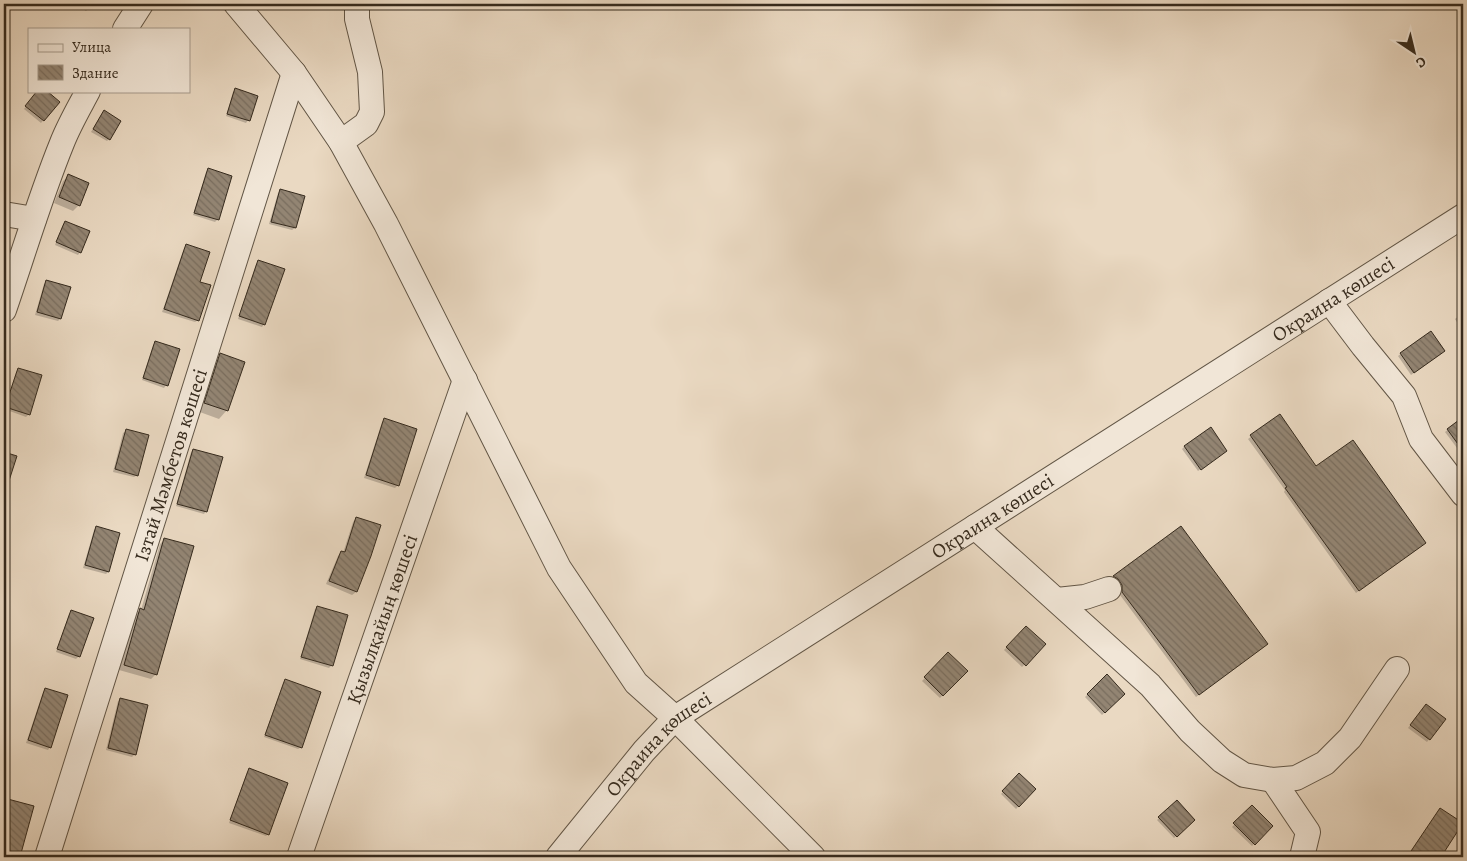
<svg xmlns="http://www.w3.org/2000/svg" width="1467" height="861" viewBox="0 0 1467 861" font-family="Alegreya,serif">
	<defs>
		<pattern id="building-back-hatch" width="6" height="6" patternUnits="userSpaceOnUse" patternTransform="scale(1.25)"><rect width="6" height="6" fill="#938573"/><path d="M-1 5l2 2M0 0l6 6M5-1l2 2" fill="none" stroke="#796d5e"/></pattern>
	</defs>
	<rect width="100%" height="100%" fill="#ead9c2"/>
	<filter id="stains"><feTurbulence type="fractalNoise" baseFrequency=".004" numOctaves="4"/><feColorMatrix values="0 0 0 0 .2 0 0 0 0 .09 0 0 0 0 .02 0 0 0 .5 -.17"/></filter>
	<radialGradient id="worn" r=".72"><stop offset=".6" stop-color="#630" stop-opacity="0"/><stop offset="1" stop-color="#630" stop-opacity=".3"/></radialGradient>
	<g fill="#0003">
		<path d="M75 4H92L86 11Z"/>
		<path d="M236 90 248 120 246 123 226 116 233 92Z"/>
		<path d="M38 91 58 102 41 123 24 109Z"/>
		<path d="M102 114 109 139 107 141 91 132Z"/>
		<path d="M4 157 7 159 4 166Z"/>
		<path d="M208 170 218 219 215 222 193 215 206 172Z"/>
		<path d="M69 176 79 205 73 211 54 203 63 181Z"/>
		<path d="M280 190 303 196 295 228 292 230 269 224 278 193Z"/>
		<path d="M66 222 80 252 78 255 55 245 63 224Z"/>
		<path d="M187 245 199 282 198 320 195 322 162 312 184 248Z"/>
		<path d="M259 262 264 324 262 327 238 319 256 264Z"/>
		<path d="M47 281 60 319 58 321 35 315 44 284Z"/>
		<path d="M1463 313V332L1455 319Z"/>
		<path d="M1431 333 1441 354 1411 375 1398 356Z"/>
		<path d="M156 342 166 385 164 388 142 380 153 345Z"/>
		<path d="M221 355 227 410 219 419 197 411 212 363Z"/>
		<path d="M18 369 29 414 26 417 4 409 16 372Z"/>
		<path d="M1279 416 1316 468 1422 545 1356 593 1284 492 1285 490 1248 439Z"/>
		<path d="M1463 418V449L1460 452 1445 432Z"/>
		<path d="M384 420 398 485 395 488 364 478 382 422Z"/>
		<path d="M126 431 137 475 134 477 113 472 123 433Z"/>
		<path d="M1184 447 1223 453 1198 471 1182 449Z"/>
		<path d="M193 450 206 511 204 514 176 506 191 452Z"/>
		<path d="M356 518 370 556 356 592 352 595 326 584 338 556 341 552 343 553 353 522Z"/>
		<path d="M96 527 108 572 106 574 83 568 94 530Z"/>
		<path d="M1180 528 1264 646 1196 697 1120 595V588L1112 579Z"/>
		<path d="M165 539 156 674 151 679 119 670 135 615 141 610 160 544Z"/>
		<path d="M318 607 347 616 331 666 329 668 300 659 315 609Z"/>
		<path d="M72 611 79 656 76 659 56 652 69 614Z"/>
		<path d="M1026 627 1044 644 1022 667 1004 650Z"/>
		<path d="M948 654 966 671 940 698 922 681Z"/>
		<path d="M1107 676 1124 694 1102 715 1085 697Z"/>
		<path d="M285 680 301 747 298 749 264 737 283 683Z"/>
		<path d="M45 689 50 747 48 750 26 743 43 692Z"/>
		<path d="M121 699 135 754 132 757 106 750 118 701Z"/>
		<path d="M1423 708 1444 719 1427 742 1408 728Z"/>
		<path d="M250 770 268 834 266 836 229 823 247 772Z"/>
		<path d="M1019 775 1035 789 1016 809 1001 794Z"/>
		<path d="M4 799 32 807 15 857H4Z"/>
		<path d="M1177 802 1194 820 1174 838 1157 820Z"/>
		<path d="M1252 807 1271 826 1252 846 1232 827Z"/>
	</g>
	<g fill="url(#building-back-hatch)" stroke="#352a1d">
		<path d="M235 88 258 96 250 121 227 114Z"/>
		<path d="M37 91H47L60 102 44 121 25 106Z"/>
		<path d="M104 110 121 121 110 140 93 129Z"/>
		<path d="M208 168 232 176 219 220 194 213Z"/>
		<path d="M68 174 89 183 80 206 59 197Z"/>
		<path d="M280 189 305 196 296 228 271 222Z"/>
		<path d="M65 221 90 231 81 253 56 242Z"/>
		<path d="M186 244 210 252 200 282 211 285 199 321 164 309Z"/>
		<path d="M258 260 285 269 265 325 239 316Z"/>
		<path d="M46 280 71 287 61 319 37 312Z"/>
		<path d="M1431 331 1445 351 1414 373 1400 353Z"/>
		<path d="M155 341 180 349 168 386 143 378Z"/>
		<path d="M220 353 245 362 228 411 204 403Z"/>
		<path d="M18 368 42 375 30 415 5 407Z"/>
		<path d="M1280 414 1316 466 1353 440 1426 543 1359 591 1285 488 1287 487 1250 435Z"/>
		<path d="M1463 417V451L1447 429Z"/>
		<path d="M384 418 417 429 399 486 366 475Z"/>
		<path d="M1211 427 1227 451 1201 470 1184 446Z"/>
		<path d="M126 429 149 435 138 476 115 469Z"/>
		<path d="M193 449 223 457 207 512 177 504Z"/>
		<path d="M4 452 17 456 6 490H4Z"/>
		<path d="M356 517 381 525 371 556 357 592 329 581 341 551 345 552Z"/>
		<path d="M96 526 120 533 109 572 85 565Z"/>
		<path d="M1181 526 1268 644 1199 695 1122 592V585L1118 579 1113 576Z"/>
		<path d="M164 538 194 546 157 675 124 665 140 608 144 610Z"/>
		<path d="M317 606 348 615 333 666 301 657Z"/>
		<path d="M71 610 94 618 80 657 57 649Z"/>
		<path d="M1026 626 1046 644 1026 666 1006 647Z"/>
		<path d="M948 652 968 671 943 696 924 677Z"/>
		<path d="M1107 674 1125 694 1105 713 1087 694Z"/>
		<path d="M285 679 321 692 302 748 265 735Z"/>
		<path d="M45 688 68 695 51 748 28 740Z"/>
		<path d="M120 698 148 705 136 755 108 748Z"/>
		<path d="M1426 704 1446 719 1430 740 1410 725Z"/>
		<path d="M249 768 288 783 269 835 230 820Z"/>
		<path d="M1019 773 1036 789 1019 807 1002 791Z"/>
		<path d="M4 798 34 806 20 857H4Z"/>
		<path d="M1177 800 1195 820 1177 837 1158 817Z"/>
		<path d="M1252 805 1273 826 1255 845 1233 823Z"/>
		<path d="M1440 808 1463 823 1441 857H1407Z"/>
	</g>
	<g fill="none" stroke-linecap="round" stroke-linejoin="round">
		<defs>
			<g id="minor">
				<path d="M236 4 294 73 341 142 386 224 559 568 636 683 675 718 813 857"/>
				<path d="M125 29 141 4"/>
				<path d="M341 142 366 124 372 112 370 72 357 19V4"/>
				<path d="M4 214 34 219"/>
				<path d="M1329 301 1363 346 1404 396 1421 439 1463 494"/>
				<path d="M4 310C23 255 40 197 62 143 69 125 79 108 88 91"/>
				<path d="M975 527 1150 685 1190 731 1222 761 1244 775 1273 780 1296 778 1325 763 1350 738 1397 669"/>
				<path d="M1057 600 1085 597 1109 589"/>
				<path d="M1273 780 1308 832 1302 857"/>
				<path id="s1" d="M47 857 294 73"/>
				<path id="s2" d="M299 857 465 380"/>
				<path id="s3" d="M558 857 644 751 675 718 1463 216"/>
			</g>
		</defs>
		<use href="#minor" stroke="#625646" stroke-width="26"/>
		<use href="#minor" stroke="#f1e6d7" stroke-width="24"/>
	</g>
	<g text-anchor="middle" stroke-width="5" stroke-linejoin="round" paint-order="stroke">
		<g font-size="20" fill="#352a1d" stroke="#f1e6d7">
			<text dy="7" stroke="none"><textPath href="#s3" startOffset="962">Окраина көшесі</textPath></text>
			<text dy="7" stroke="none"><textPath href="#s1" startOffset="411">Ізтай Мәмбетов көшесі</textPath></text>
			<text dy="7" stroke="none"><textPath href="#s3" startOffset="558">Окраина көшесі</textPath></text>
			<text dy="7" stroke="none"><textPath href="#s2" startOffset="252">Қызылқайың көшесі</textPath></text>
			<text dy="7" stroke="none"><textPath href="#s3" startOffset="152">Окраина көшесі</textPath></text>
		</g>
	</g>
	<rect width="1467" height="861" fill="none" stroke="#ead9c2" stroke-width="20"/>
	<rect x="5" y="5" width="1457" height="851" fill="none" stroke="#352a1d" stroke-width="2.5"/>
	<rect x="10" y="10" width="1447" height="841" fill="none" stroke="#352a1d"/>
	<rect x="28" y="28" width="162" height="65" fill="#f1e6d7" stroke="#a69b8d"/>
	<rect x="38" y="44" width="25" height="8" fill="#f1e6d7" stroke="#a69b8d"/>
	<text x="72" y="52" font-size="15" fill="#352a1d">Улица</text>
	<rect x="38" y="65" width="25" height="15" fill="url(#building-back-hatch)" stroke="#a69b8d"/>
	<text x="72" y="78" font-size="15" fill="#352a1d">Здание</text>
	<g transform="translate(1414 52) rotate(145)" stroke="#f1e6d7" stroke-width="4" paint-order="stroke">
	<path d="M0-4L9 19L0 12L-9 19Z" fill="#352a1d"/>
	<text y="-8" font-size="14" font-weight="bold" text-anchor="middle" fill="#352a1d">С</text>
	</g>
	<rect width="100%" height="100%" filter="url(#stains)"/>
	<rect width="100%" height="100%" fill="url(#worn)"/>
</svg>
